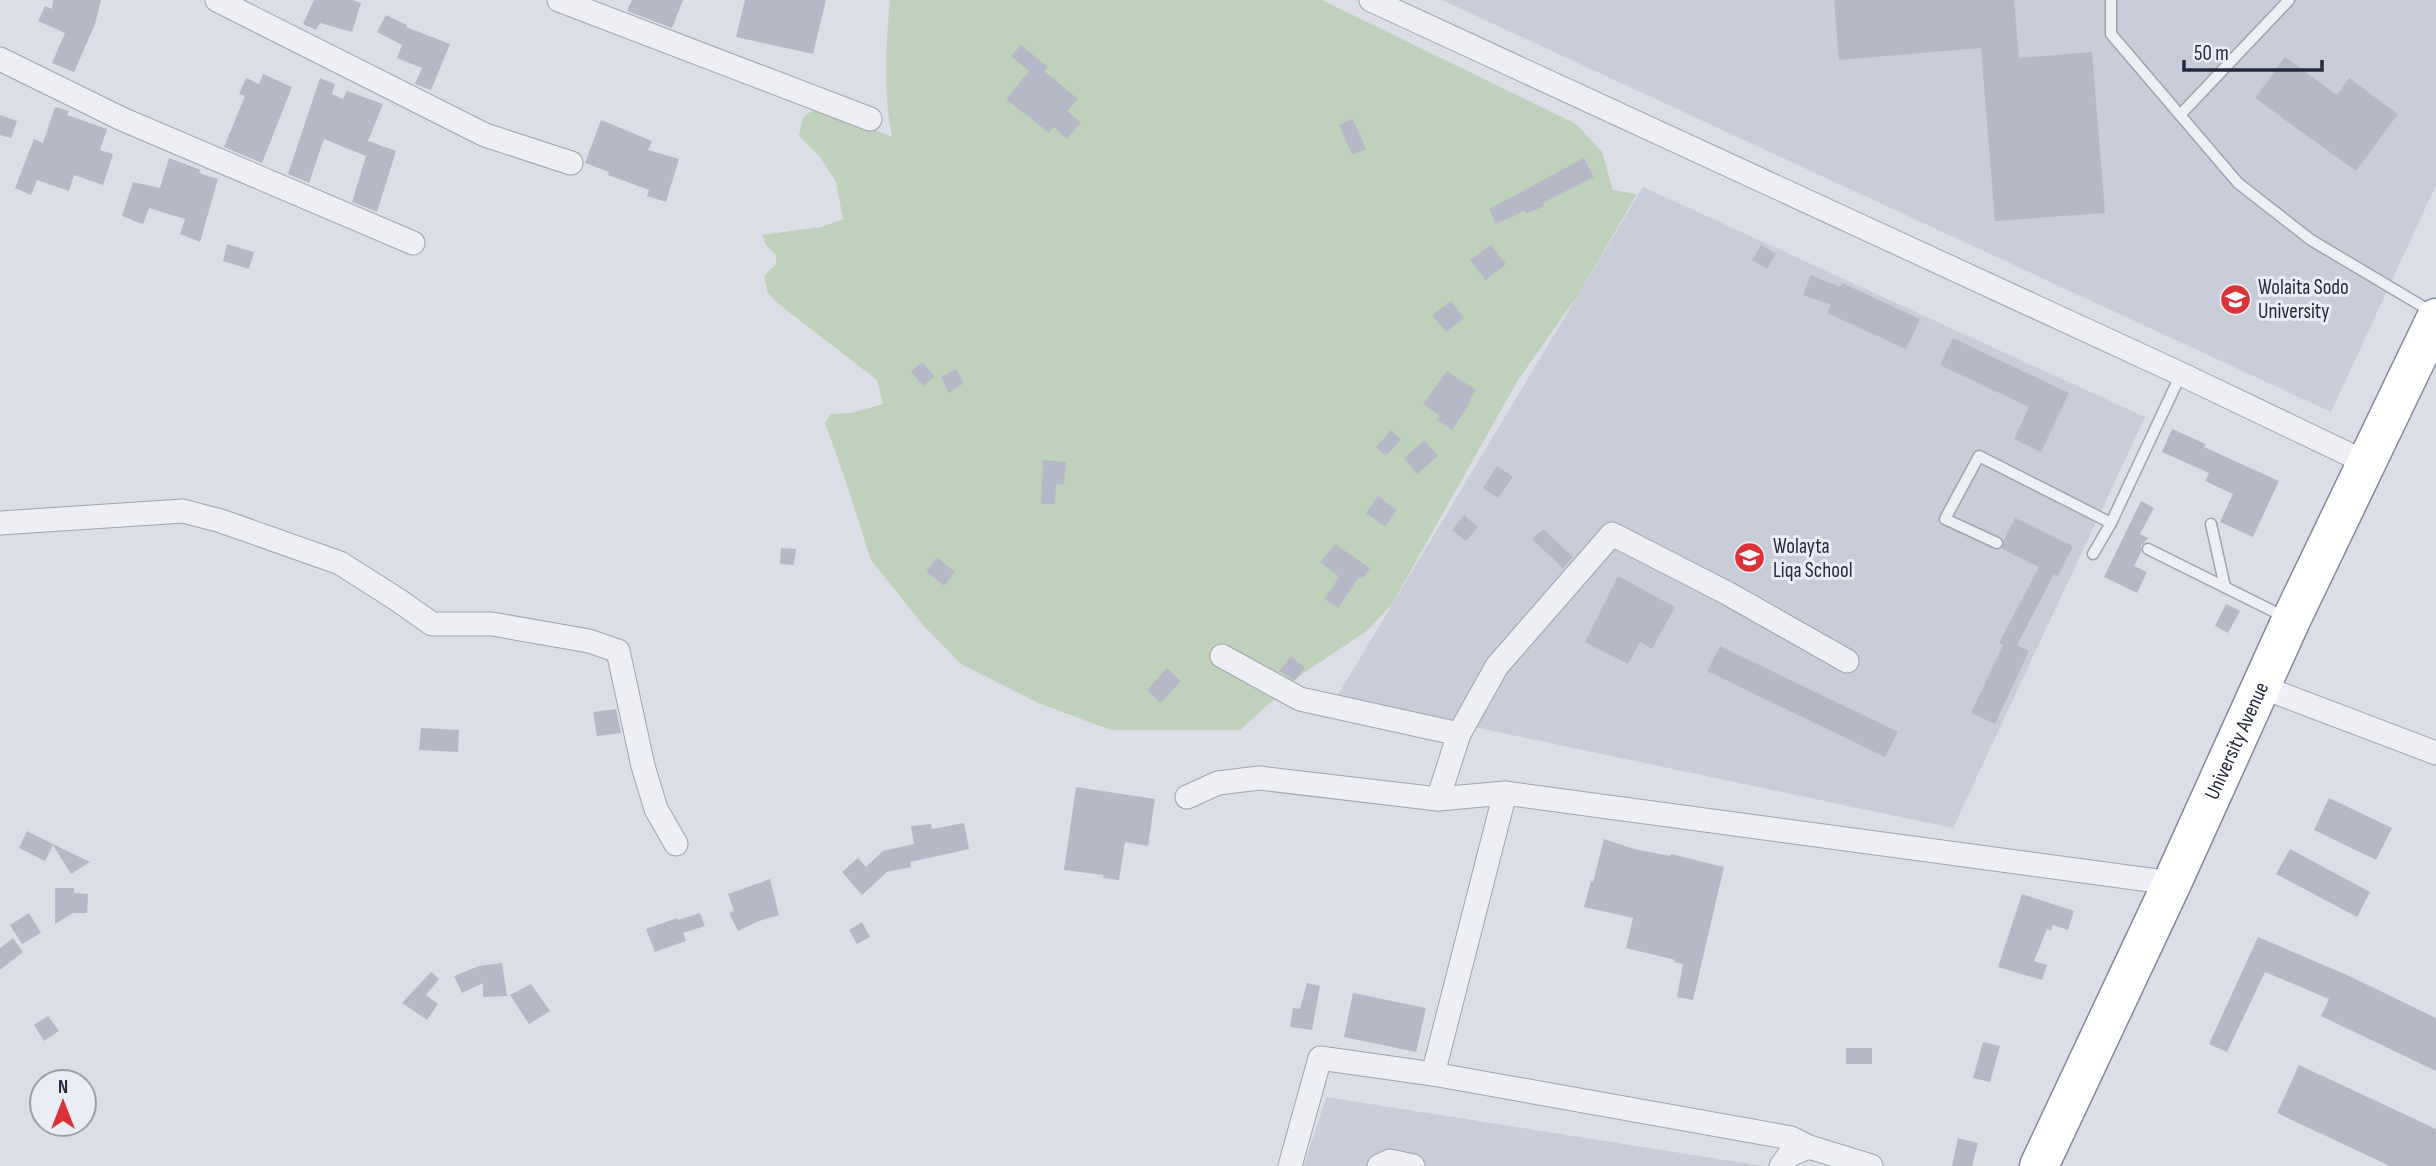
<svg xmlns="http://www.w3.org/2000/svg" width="2436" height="1166" viewBox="0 0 2436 1166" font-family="'Sofia Sans Condensed',sans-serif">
	<rect width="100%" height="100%" fill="#dbdee7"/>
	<g fill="#c9cdd9">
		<path d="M1442 0H2436V185L2331 412Z"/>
		<path d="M1643 187 2145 417 1953 828 1336 698Z"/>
		<path d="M1326 1097 1763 1166H1304Z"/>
	</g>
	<path fill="#bed2bb" d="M890 0H1322L1576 124 1602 152 1613 190 1637 194 1578 295 1518 380 1392 604 1367 631 1302 674 1240 730H1111L1038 703 961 664 923 625 871 560 845 479 825 423 831 414 851 413 883 404 877 380 776 302 768 293 764 276 776 264V255L766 245 762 235 821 227 843 219 836 182 820 157 799 136 803 117 819 106 892 137C883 93 886 44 890 0Z"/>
	<g fill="#b5b9c7">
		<path d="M53 0H101L95 24 74 72 52 63 65 33 38 21 45 6 52 9Z"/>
		<path d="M314 0H353L361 3 352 32 320 23 316 30 303 24Z"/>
		<path d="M632 0H683L672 28 627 11Z"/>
		<path d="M745 0H826L813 54 736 37Z"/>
		<path d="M1834 0H2014L2019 58 2092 52 2105 213 1995 221 1981 48 1839 60Z"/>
		<path d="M386 15 407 25 406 27 450 44 431 90 415 84 422 68 397 58 402 45 377 32Z"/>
		<path d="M1021 45 1048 67 1044 71 1078 99 1067 111 1081 122 1067 139 1054 127 1049 133 1006 99 1029 71 1011 56Z"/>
		<path d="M2285 57 2337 95 2349 78 2398 114 2356 171 2255 98Z"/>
		<path d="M263 74 292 87 262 163 224 147 245 96 239 94 246 78 259 84Z"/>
		<path d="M320 78 335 84 332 94 343 99 347 91 383 104 368 141 396 151 377 212 352 202 366 156 324 139 309 183 288 174Z"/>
		<path d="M55 107 69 111 67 115 107 129 100 150 113 154 103 185 74 175 69 191 37 180 31 195 15 188 34 139 43 143Z"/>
		<path d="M0 115 17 121 11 138 0 135Z"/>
		<path d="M1353 119 1366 149 1352 155 1339 125Z"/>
		<path d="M601 120 652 141 648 150 679 159 666 202 647 196 649 190 608 175 609 172 585 163Z"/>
		<path d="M169 158 201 170 199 173 218 179 200 242 180 234 185 219 149 208 143 224 122 216 133 182 160 188Z"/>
		<path d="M1584 158 1594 177 1543 203 1544 206 1526 214 1524 211 1496 224 1489 209Z"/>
		<path d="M227 244 254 252 249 269 223 261Z"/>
		<path d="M1491 245 1506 264 1486 280 1470 260Z"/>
		<path d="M1761 245 1776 254 1767 269 1752 260Z"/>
		<path d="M1811 275 1840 287 1842 283 1920 319 1906 349 1827 313 1831 305 1803 295Z"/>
		<path d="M1451 301 1464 318 1446 332 1432 315Z"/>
		<path d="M1953 338 2069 393 2041 452 2014 439 2029 407 1940 365Z"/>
		<path d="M922 362 935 376 923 386 911 372Z"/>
		<path d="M956 369 964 383 949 393 941 377Z"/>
		<path d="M1447 371 1476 390 1469 400 1471 401 1452 430 1437 420 1440 416 1423 404Z"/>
		<path d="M2172 429 2206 444 2204 447 2279 481 2253 537 2220 522 2233 494 2205 481 2209 473 2162 452Z"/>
		<path d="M1391 430 1401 440 1386 456 1376 447Z"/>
		<path d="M1424 440 1438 456 1417 474 1404 458Z"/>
		<path d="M1043 460 1066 462 1064 485 1056 484 1055 504H1041Z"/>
		<path d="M1497 466 1513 477 1498 498 1483 488Z"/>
		<path d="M1378 496 1397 510 1385 527 1366 513Z"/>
		<path d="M2141 501 2154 508 2140 534 2148 538 2141 546V552L2134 566 2147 572 2137 593 2104 577Z"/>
		<path d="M1464 515 1478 527 1466 541 1452 530Z"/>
		<path d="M2015 518 2073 546 2058 576 2054 574 2017 645 2029 651 1995 724 1971 713 2003 645 1999 643 2039 567 2002 549 2004 539Z"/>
		<path d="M1543 529 1573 557 1563 568 1532 539Z"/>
		<path d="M1335 544 1370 568 1362 579 1359 577 1338 608 1324 599 1339 577 1320 562Z"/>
		<path d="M781 548 796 549 794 565 780 564Z"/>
		<path d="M937 557 955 572 944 586 926 571Z"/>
		<path d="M1618 576 1675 607 1652 649 1640 642 1628 664 1585 642Z"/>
		<path d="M2226 604 2240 611 2228 633 2215 626Z"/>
		<path d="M1720 646 1898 732 1885 757 1707 671Z"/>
		<path d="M1291 656 1305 668 1295 680 1279 671Z"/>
		<path d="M1167 668 1181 681 1161 703 1147 690Z"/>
		<path d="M616 709 621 733 597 736 593 712Z"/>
		<path d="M421 728 459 730 458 752 419 750Z"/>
		<path d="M1076 787 1155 799 1148 846 1125 842 1119 880 1103 878 1104 875 1064 870Z"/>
		<path d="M2329 798 2392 828 2376 860 2314 830Z"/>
		<path d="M964 823 969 849 910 862 911 867 887 872 862 895 842 872 858 858 866 867 883 851 914 844 911 826 931 824 932 829Z"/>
		<path d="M27 831 53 844 90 862 71 874 53 845 45 861 19 848Z"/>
		<path d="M1604 839 1634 849 1670 856 1671 854 1724 867 1693 1000 1677 997 1683 964 1674 962 1675 960 1626 948 1633 918 1584 907 1591 881 1593 882Z"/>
		<path d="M2290 849 2370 892 2357 917 2276 874Z"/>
		<path d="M770 879 779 915 759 921 738 931 729 913 734 911 728 894Z"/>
		<path d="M55 888H74V893L88 894 87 913H73L55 924Z"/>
		<path d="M2022 894 2074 911 2068 930 2053 925 2051 931 2047 929 2034 961 2047 965 2042 980 1998 967Z"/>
		<path d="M29 913 41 933 22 944 10 925Z"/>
		<path d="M700 913 705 926 683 933 686 941 655 952 646 929 677 918 678 920Z"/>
		<path d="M862 922 870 937 857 944 849 930Z"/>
		<path d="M2258 937 2347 975 2436 1018V1071L2321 1016 2329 999 2265 972 2227 1052 2209 1044Z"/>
		<path d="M13 938 23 952 0 970V948Z"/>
		<path d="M502 963 507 996 483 997V983L462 993 454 976 479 966Z"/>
		<path d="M431 972 439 979 426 995 438 1004 427 1020 402 1003Z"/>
		<path d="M1307 983 1320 986 1312 1030 1290 1027 1293 1008 1300 1009Z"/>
		<path d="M531 984 550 1011 529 1024 510 995Z"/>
		<path d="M1353 993 1426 1008 1416 1052 1344 1037Z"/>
		<path d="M48 1016 59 1031 44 1041 34 1025Z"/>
		<path d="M1983 1042 2000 1046 1990 1082 1973 1078Z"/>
		<rect x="1846" y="1048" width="26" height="16"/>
		<path d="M2299 1065 2436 1129V1166H2390L2277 1113Z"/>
		<path d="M1958 1138 1978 1143 1972 1166H1952Z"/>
	</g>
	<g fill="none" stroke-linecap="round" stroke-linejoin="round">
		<defs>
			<g id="lane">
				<path d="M2111 0V34L2238 183 2311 240 2432 312"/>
				<path d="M2181 114 2289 0"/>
				<path d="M2211 524 2225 587"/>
				<path d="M1997 543 1945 519 1979 456 2111 523"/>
				<path d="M2148 549 2287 618"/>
				<path d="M2093 554 2111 523 2181 374"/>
			</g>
			<g id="street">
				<path d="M217 0 485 135 571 163"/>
				<path d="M559 0 870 119"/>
				<path d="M1371 0 2181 374 2367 463"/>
				<path d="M0 59 122 119 413 243"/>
				<path d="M0 523 183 511 221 521 340 563 398 600 432 624H492L589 641 618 651 643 766 656 809 676 844"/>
				<path d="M1222 656 1300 699 1459 734 1438 799 1505 793"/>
				<path d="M2262 687 2436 753"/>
				<path d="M1459 734 1497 666 1612 534 1727 593 1847 661"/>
				<path d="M1187 797 1218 783 1259 778 1438 799"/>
				<path d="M1433 1074 1505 793 2172 883"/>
				<path d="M1290 1166 1320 1058 1433 1074 1791 1138 1809 1147 1871 1166"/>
				<path d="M1379 1166 1390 1161 1413 1166"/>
				<path d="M1781 1166 1789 1155 1809 1147"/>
			</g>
			<g id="highway">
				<path id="s1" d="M2039 1166 2172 883 2291 620 2436 318"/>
			</g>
		</defs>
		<use href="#lane" stroke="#a0a4b1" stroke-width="13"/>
		<use href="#street" stroke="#a0a4b1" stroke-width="25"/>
		<use href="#highway" stroke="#81899f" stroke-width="41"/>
		<use href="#lane" stroke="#eeeff5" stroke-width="10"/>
		<use href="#street" stroke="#eeeff5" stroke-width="23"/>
		<use href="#highway" stroke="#fff" stroke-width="38"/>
	</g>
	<defs>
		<symbol id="university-disc" viewBox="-11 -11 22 22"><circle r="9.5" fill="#da3236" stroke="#eaedf5"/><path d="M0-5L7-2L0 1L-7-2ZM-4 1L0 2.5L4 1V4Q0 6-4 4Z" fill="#fff"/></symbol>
		<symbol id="school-disc" viewBox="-11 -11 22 22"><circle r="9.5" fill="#da3236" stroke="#eaedf5"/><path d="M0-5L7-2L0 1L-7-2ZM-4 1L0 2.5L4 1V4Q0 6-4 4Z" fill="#fff"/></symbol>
	</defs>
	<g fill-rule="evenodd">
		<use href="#university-disc" x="2218" y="282" width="35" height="35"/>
		<use href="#school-disc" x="1732" y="540" width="35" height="35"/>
	</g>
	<g text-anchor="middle" stroke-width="6" stroke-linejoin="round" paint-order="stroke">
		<g font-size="21" fill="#242a3e" stroke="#eaedf5" text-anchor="start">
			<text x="2258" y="294">Wolaita Sodo<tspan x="2258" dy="24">University</tspan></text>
			<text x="1773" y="553">Wolayta<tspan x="1773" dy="24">Liqa School</tspan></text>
		</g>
		<g font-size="21" fill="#242a3e" stroke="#eaedf5">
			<text dy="7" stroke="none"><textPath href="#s1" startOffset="469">University Avenue</textPath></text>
		</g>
	</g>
	<g transform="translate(63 1103)"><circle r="33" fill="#eaedf5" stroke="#9b9fac" stroke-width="2"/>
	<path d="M0-5L12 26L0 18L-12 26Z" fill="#da3236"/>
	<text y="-10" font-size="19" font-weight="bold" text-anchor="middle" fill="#242a3e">N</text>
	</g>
	<path d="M2184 60v10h138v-10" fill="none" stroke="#242a3e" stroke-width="3.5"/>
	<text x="2194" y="60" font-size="21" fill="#242a3e" stroke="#eaedf5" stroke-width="5" paint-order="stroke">50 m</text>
</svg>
